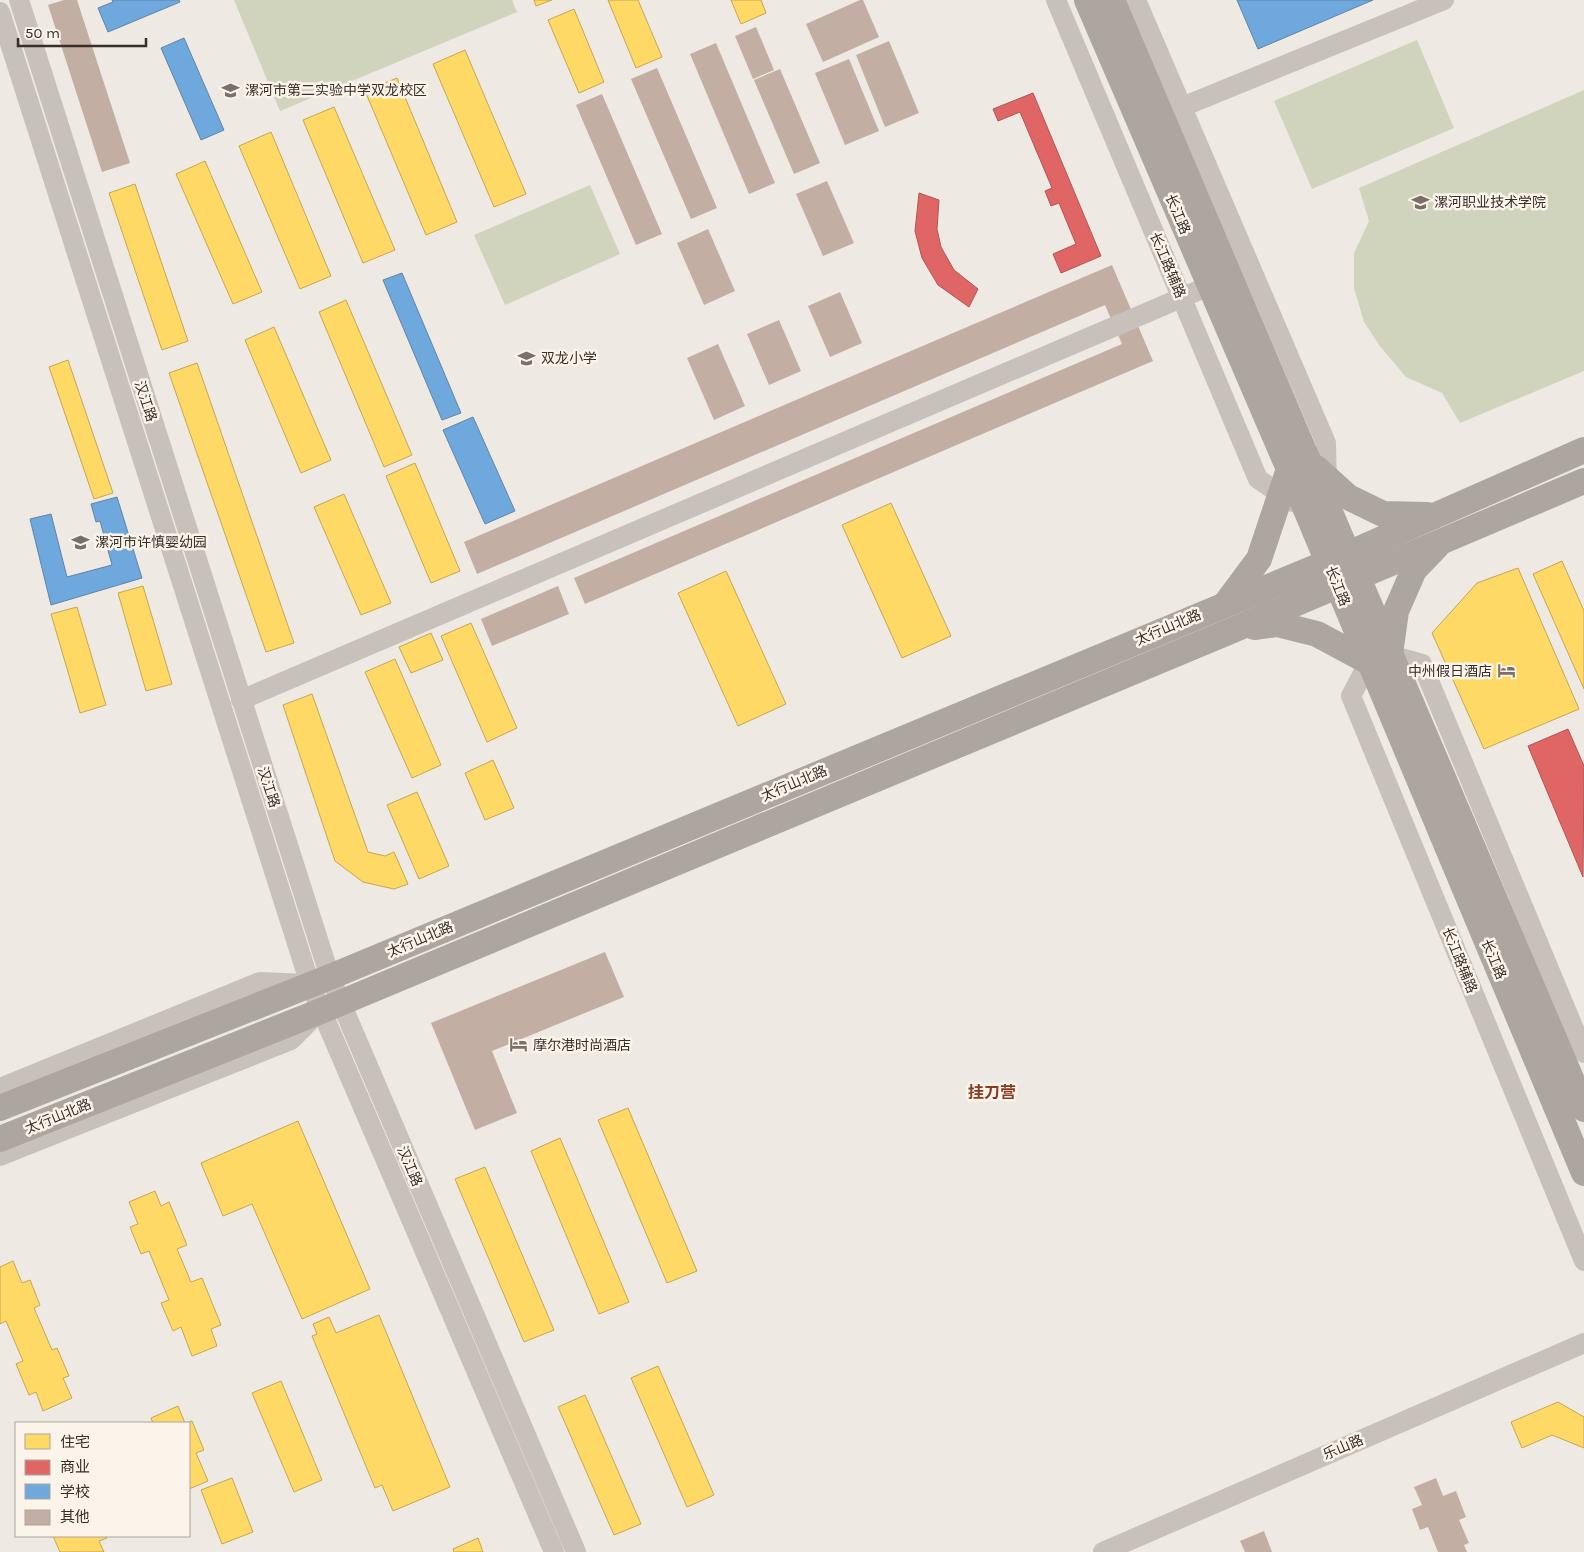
<svg xmlns="http://www.w3.org/2000/svg" width="1584" height="1552" viewBox="0 0 1584 1552" font-family="Karla,'Noto Sans SC',sans-serif">
	<rect width="100%" height="100%" fill="#efe9e3"/>
	<g fill="#d0d4bc">
		<path d="M234 0H512L517 12 280 111Z"/>
		<path d="M1417 40 1454 128 1312 189 1274 101Z"/>
		<path d="M1584 90V371L1460 423 1442 393 1406 377 1379 345 1364 322 1354 288V253L1369 221 1359 188Z"/>
		<path d="M590 185 620 254 505 305 474 235Z"/>
	</g>
	<g fill="#ffd966" stroke="#c4a654">
		<path d="M534 0H552L536 6Z"/>
		<path d="M608 0H638L662 57 636 68Z"/>
		<path d="M731 0H761L766 13 741 24Z"/>
		<path d="M574 9 604 82 579 93 548 20Z"/>
		<path d="M465 50 526 194 494 207 433 64Z"/>
		<path d="M397 78 457 222 426 235 365 91Z"/>
		<path d="M334 107 395 250 363 263 303 120Z"/>
		<path d="M271 132 331 276 300 289 239 146Z"/>
		<path d="M205 161 262 292 233 304 176 174Z"/>
		<path d="M135 184 188 341 162 350 109 193Z"/>
		<path d="M346 300 412 455 384 467 319 312Z"/>
		<path d="M274 327 331 460 301 473 245 340Z"/>
		<path d="M68 360 113 493 94 499 49 367Z"/>
		<path d="M197 363 294 643 266 652 169 373Z"/>
		<path d="M415 463 460 571 431 583 386 476Z"/>
		<path d="M344 494 391 603 361 615 314 507Z"/>
		<path d="M891 503 951 636 902 658 842 525Z"/>
		<path d="M1562 561 1584 611V689L1533 574Z"/>
		<path d="M1518 568 1579 709 1484 749 1432 633 1477 583Z"/>
		<path d="M726 571 786 704 738 726 678 593Z"/>
		<path d="M143 586 172 684 146 691 118 593Z"/>
		<path d="M77 607 106 705 80 713 51 614Z"/>
		<path d="M471 623 517 728 487 742 441 636Z"/>
		<path d="M431 633 443 660 411 673 399 647Z"/>
		<path d="M395 659 441 765 412 778 365 672Z"/>
		<path d="M312 694 368 852 385 856 394 852 408 884 394 889 363 882 335 861 283 705Z"/>
		<path d="M493 760 514 808 485 820 465 773Z"/>
		<path d="M417 792 449 866 419 879 387 805Z"/>
		<path d="M628 1108 697 1271 667 1283 598 1120Z"/>
		<path d="M298 1121 370 1289 302 1319 252 1204 223 1216 201 1163Z"/>
		<path d="M560 1138 629 1302 599 1314 531 1151Z"/>
		<path d="M485 1167 554 1330 524 1342 455 1179Z"/>
		<path d="M155 1191 161 1206 169 1202 187 1245 177 1249 191 1282 202 1278 221 1325 211 1329 217 1346 192 1356 181 1327 173 1331 161 1303 169 1300 149 1251 141 1254 130 1227 138 1224 129 1202Z"/>
		<path d="M13 1261 22 1283 30 1280 40 1305 34 1308 52 1350 57 1348 69 1376 63 1378 72 1398 43 1411 36 1392 29 1395 16 1364 23 1361 6 1321 0 1324V1267Z"/>
		<path d="M379 1315 450 1487 393 1511 382 1485 375 1488 312 1336 317 1334 313 1324 329 1317 336 1333Z"/>
		<path d="M658 1366 714 1495 687 1507 631 1378Z"/>
		<path d="M281 1381 322 1480 294 1492 252 1393Z"/>
		<path d="M585 1395 641 1524 614 1535 558 1407Z"/>
		<path d="M1558 1402 1584 1417V1448L1552 1435 1522 1448 1511 1422Z"/>
		<path d="M178 1406 185 1423H153L151 1418Z"/>
		<path d="M192 1421 204 1450 196 1453 208 1481 189 1489V1423H186Z"/>
		<path d="M232 1478 253 1532 222 1544 201 1490Z"/>
		<path d="M53 1536H106L107 1538 99 1541 104 1552H60Z"/>
		<path d="M478 1538 483 1552H454L453 1549Z"/>
	</g>
	<g fill="#e06666" stroke="#ae5654">
		<path d="M1033 93 1101 256 1061 273 1053 254 1076 244 1059 203 1051 206 1045 191 1052 188 1020 112 998 121 993 109Z"/>
		<path d="M919 193 939 200 937 229 941 247 954 270 978 289 969 307 938 285 922 258 915 231Z"/>
		<path d="M1568 729 1584 766 1583 877 1528 746Z"/>
	</g>
	<g fill="#6fa8dc" stroke="#5f84a6">
		<path d="M112 0H179L180 2 108 32 98 8 113 2Z"/>
		<path d="M1237 0H1373L1258 49Z"/>
		<path d="M184 38 224 130 201 140 161 48Z"/>
		<path d="M402 273 461 413 442 420 383 280Z"/>
		<path d="M473 417 515 511 485 524 443 430Z"/>
		<path d="M117 497 142 578 51 605 30 519 51 514 67 577 112 565 100 521 96 522 91 504Z"/>
	</g>
	<g fill="#c3aea4">
		<path d="M64 0H77L130 163 102 172 48 5Z"/>
		<path d="M860 0H863L879 37 823 62 806 24Z"/>
		<path d="M756 27 774 70 753 79 735 36Z"/>
		<path d="M889 41 919 113 885 127 856 55Z"/>
		<path d="M716 43 775 183 749 194 690 54Z"/>
		<path d="M849 59 879 131 845 145 815 73Z"/>
		<path d="M657 68 717 208 691 219 631 79Z"/>
		<path d="M780 69 820 163 794 174 754 80Z"/>
		<path d="M602 94 662 234 636 245 576 105Z"/>
		<path d="M827 181 854 243 823 256 796 194Z"/>
		<path d="M708 229 735 291 704 305 677 243Z"/>
		<path d="M1112 265 1153 361 585 604 574 578 1122 344 1105 305 477 574 464 542Z"/>
		<path d="M840 292 862 343 830 357 808 306Z"/>
		<path d="M779 320 801 371 769 385 747 334Z"/>
		<path d="M718 344 745 406 714 420 687 358Z"/>
		<path d="M558 586 569 614 492 646 481 619Z"/>
		<path d="M605 952 624 997 492 1051 517 1113 475 1130 431 1023Z"/>
		<path d="M1436 1478 1443 1496 1456 1491 1466 1517 1459 1520 1469 1543 1464 1545 1467 1552H1438L1428 1527 1420 1530 1412 1509 1422 1505 1414 1487Z"/>
		<path d="M1264 1531 1272 1552H1245L1240 1541Z"/>
	</g>
	<g fill="none" stroke-linecap="round" stroke-linejoin="round">
		<g stroke="#c8c1bb" stroke-width="20">
			<path d="M19 0 330 977 576 1552"/>
			<path d="M1056 0 1258 479 1292 502"/>
			<path d="M1136 0 1326 443 1327 488"/>
			<path d="M0 12 310 984 554 1552"/>
			<path d="M1182 107 1444 0"/>
			<path d="M1390 655 1422 664 1584 1053"/>
			<path d="M1369 662 1351 696 1584 1261"/>
			<path d="M241 700 1209 286"/>
			<path d="M0 1088 260 982 306 984"/>
			<path d="M0 1156 291 1040 314 1017"/>
			<path d="M1103 1552 1584 1343"/>
		</g>
		<g stroke="#ada6a0" stroke-width="26">
			<path d="M1087 0 1289 469 1584 1173"/>
			<path d="M1112 0 1584 1109"/>
			<path d="M1316 468 1348 497 1383 514 1427 515"/>
			<path d="M1227 602 1259 559 1289 469"/>
			<path d="M1254 627 1277 624 1317 634 1369 662"/>
			<path d="M1390 654 1396 611 1414 570 1437 546"/>
			<path d="M0 1108 330 977 1348 554 1584 450"/>
			<path d="M0 1139 321 1011 1233 630 1584 481"/>
		</g>
	</g>
	<defs>
		<symbol id="school-bare" viewBox="-9 -9 18 18"><path d="M0-5L7-2L0 1L-7-2ZM-4 1L0 2.5L4 1V4Q0 6-4 4Z" fill="#79706a" stroke="#fbf4eb" stroke-width="2.5" paint-order="stroke"/></symbol>
		<symbol id="university-bare" viewBox="-9 -9 18 18"><path d="M0-5L7-2L0 1L-7-2ZM-4 1L0 2.5L4 1V4Q0 6-4 4Z" fill="#79706a" stroke="#fbf4eb" stroke-width="2.5" paint-order="stroke"/></symbol>
		<symbol id="hotel-bare" viewBox="-9 -9 18 18"><path d="M-6-4.5h1.5V1H6V5H4.5V3h-9V5H-6ZM-4 0a1.8 1.8 0 1 1 3.6 0ZM.5 0V-2.5h3Q6-2.5 6 0Z" fill="#79706a" stroke="#fbf4eb" stroke-width="2.5" paint-order="stroke"/></symbol>
	</defs>
	<g fill-rule="evenodd">
		<use href="#school-bare" x="218" y="78" width="25" height="25"/>
		<use href="#university-bare" x="1408" y="190" width="25" height="25"/>
		<use href="#school-bare" x="514" y="346" width="25" height="25"/>
		<use href="#school-bare" x="68" y="530" width="25" height="25"/>
		<use href="#hotel-bare" x="1494" y="658" width="25" height="25"/>
		<use href="#hotel-bare" x="506" y="1032" width="25" height="25"/>
	</g>
	<g text-anchor="middle" stroke-width="5" stroke-linejoin="round" paint-order="stroke">
		<g font-size="14" fill="#392f29" stroke="#fbf4eb" text-anchor="start">
			<text x="245" y="95">漯河市第二实验中学双龙校区</text>
			<text x="1434" y="207">漯河职业技术学院</text>
			<text x="541" y="363">双龙小学</text>
			<text x="95" y="547">漯河市许慎婴幼园</text>
			<text x="1492" y="676" text-anchor="end">中州假日酒店</text>
			<text x="533" y="1050">摩尔港时尚酒店</text>
		</g>
		<g font-size="14" fill="#392f29" stroke="#fbf4eb">
			<text transform="translate(1178 214) rotate(67)" y="5">长江路</text>
			<text transform="translate(1168 265) rotate(67)" y="5">长江路辅路</text>
			<text transform="translate(146 401) rotate(72)" y="5">汉江路</text>
			<text transform="translate(1338 586) rotate(68)" y="5">长江路</text>
			<text transform="translate(1168 627) rotate(-23)" y="5">太行山北路</text>
			<text transform="translate(794 783) rotate(-23)" y="5">太行山北路</text>
			<text transform="translate(269 787) rotate(72)" y="5">汉江路</text>
			<text transform="translate(420 939) rotate(-23)" y="5">太行山北路</text>
			<text transform="translate(1494 959) rotate(67)" y="5">长江路</text>
			<text transform="translate(1460 960) rotate(68)" y="5">长江路辅路</text>
			<text transform="translate(58 1116) rotate(-22)" y="5">太行山北路</text>
			<text transform="translate(410 1166) rotate(67)" y="5">汉江路</text>
			<text transform="translate(1343 1447) rotate(-23)" y="5">乐山路</text>
		</g>
		<g font-size="16" font-weight="bold" fill="#8b3b1f" stroke="#fbf4eb">
			<text x="992" y="1098">挂刀营</text>
		</g>
	</g>
	<rect x="15" y="1422" width="175" height="115" fill="#fbf4eb" stroke="#ada59d"/>
	<rect x="25" y="1434" width="25" height="15" fill="#ffd966" stroke="#ada59d"/>
	<text x="60" y="1447" font-size="15" fill="#392f29">住宅</text>
	<rect x="25" y="1460" width="25" height="15" fill="#e06666" stroke="#ada59d"/>
	<text x="60" y="1472" font-size="15" fill="#392f29">商业</text>
	<rect x="25" y="1484" width="25" height="15" fill="#6fa8dc" stroke="#ada59d"/>
	<text x="60" y="1497" font-size="15" fill="#392f29">学校</text>
	<rect x="25" y="1510" width="25" height="15" fill="#c3aea4" stroke="#ada59d"/>
	<text x="60" y="1522" font-size="15" fill="#392f29">其他</text>
	<path d="M18 38v8h128v-8" fill="none" stroke="#392f29" stroke-width="2.5"/>
	<text x="25" y="38" font-size="15" fill="#392f29" stroke="#fbf4eb" stroke-width="4" paint-order="stroke">50 m</text>
</svg>
